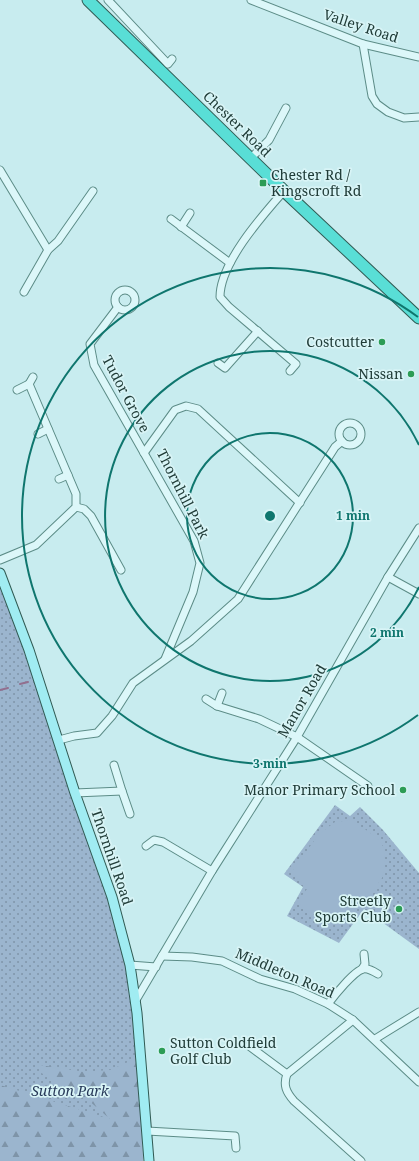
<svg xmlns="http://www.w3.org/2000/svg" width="419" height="1161" viewBox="0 0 419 1161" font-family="'Noto Serif',serif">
	<defs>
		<pattern id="grass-dots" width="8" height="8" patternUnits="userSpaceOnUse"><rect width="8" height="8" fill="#9bb5ce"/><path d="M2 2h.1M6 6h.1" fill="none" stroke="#7e94a8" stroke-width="1.8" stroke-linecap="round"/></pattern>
		<pattern id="forest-firs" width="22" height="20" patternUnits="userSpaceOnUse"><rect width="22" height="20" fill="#9bb5ce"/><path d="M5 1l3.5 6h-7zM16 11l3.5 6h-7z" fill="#7e94a8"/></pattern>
	</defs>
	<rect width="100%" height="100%" fill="#c8ecef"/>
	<g fill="url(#grass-dots)">
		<path d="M0 584 76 798 121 942 133 1007 143 1161H0Z"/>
		<path d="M335 805 350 816 360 807 383 830 419 873V949L364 909 339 943 287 916 303 887 284 874Z"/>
	</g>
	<path fill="url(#forest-firs)" d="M135 1059 141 1081 143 1161H0V1085L110 1119 87 1099 63 1087 40 1072V1065L84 1072 110 1070Z"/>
	<path fill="#9bb5ce" d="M351 820C362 828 378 835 384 848 386 854 384 872 382 878 378 885 358 909 352 914 349 916 342 919 338 920 320 920 309 913 297 902L307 889C303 880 297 880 292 871L319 834 335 822Z"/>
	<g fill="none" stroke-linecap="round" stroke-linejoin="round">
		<g stroke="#926f8e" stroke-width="2">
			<path d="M20 684 28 682"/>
			<path d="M0 690 8 688"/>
		</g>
		<defs>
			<g id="minor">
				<path d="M108 0 168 64 172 59"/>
				<path d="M251 0 363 44 419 57"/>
				<path d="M363 44 372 96 377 104 388 112 404 118 419 117"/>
				<path d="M251 158 269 140 286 108"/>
				<path d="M0 170 48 250"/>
				<path d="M284 191C262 216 220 263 220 297L229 307 296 364 290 371"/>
				<path d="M171 219 230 263"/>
				<path d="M181 227 190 213"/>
				<circle cx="125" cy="300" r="10"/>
				<path d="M24 292 48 250 58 241 93 191"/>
				<path d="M118 307 90 344 94 365 194 541 200 563 193 592 165 659"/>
				<path d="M218 363 225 368 258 331"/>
				<path d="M17 390 29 384"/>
				<circle cx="350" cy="434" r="11"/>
				<path d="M38 434 48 429"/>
				<path d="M144 453 175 410 186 406 198 409 300 503"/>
				<path d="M59 479 68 475"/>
				<path d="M76 507 84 509 91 516 121 570"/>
				<path d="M0 560 36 545 76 507V494L29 384 33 377"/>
				<path d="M388 577 419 594"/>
				<path d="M206 699 217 706 259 719 297 737 368 786 362 791"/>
				<path d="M217 706 222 693"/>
				<path d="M59 740 74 736 97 733 112 716 133 683 191 641 238 599 335 447 342 441"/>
				<path d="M122 791 130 814"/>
				<path d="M75 793 122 791 114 765"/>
				<path d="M146 846 154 840 163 842 212 871"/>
				<path d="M162 956 192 957 222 961 260 979 295 989 328 1004 353 1020 419 1082"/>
				<path d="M130 965 156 967"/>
				<path d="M362 969 365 964 364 954"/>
				<path d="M136 1000 212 871 297 737 388 577 419 528"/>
				<path d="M328 1004C334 996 354 971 363 969 368 968 373 971 378 974"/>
				<path d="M353 1020 287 1074C283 1085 286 1092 294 1101L361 1161"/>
				<path d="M375 1039 419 1012"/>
				<path d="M249 1046 287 1074"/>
				<path d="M147 1131 235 1136 236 1148"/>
			</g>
			<path id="major" d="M0 573 29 650 75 793 112 897 130 965 137 1013 149 1161"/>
			<path id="highway" d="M88 0 284 191 419 318"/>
		</defs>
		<use href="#minor" stroke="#5c8c87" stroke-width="9"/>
		<use href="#major" stroke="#305a53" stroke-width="11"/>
		<use href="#highway" stroke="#305a53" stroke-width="13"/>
		<use href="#minor" stroke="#dcf7f9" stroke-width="7"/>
		<use href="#major" stroke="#a0ecf2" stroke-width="9"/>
		<use href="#highway" stroke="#59ded6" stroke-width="11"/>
	</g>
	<g fill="none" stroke="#0f766e" stroke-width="2">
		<circle cx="270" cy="516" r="83"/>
		<path d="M419 587A165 165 0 1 1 419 445"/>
		<path d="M418 715A248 248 0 1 1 418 317"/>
	</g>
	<g fill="#2c9c55" stroke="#d8f4f6" stroke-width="1.5">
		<rect x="259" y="179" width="8" height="8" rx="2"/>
		<circle cx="382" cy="342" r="4"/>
		<circle cx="411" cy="374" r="4"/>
		<circle cx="403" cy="790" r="4"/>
		<circle cx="399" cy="909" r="4"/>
		<circle cx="162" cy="1051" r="4"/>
	</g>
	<g text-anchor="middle" stroke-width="3.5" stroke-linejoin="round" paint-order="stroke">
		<g font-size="14" fill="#203c38" stroke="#d8f4f6">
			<text transform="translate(361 26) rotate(18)" y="5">Valley Road</text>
			<text transform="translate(237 124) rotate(44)" y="5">Chester Road</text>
			<text transform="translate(126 394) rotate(62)" y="5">Tudor Grove</text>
			<text transform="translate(183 494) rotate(63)" y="5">Thornhill Park</text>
			<text transform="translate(302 701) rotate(-60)" y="5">Manor Road</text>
			<text transform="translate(112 857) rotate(71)" y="5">Thornhill Road</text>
			<text transform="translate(285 973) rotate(23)" y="5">Middleton Road</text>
		</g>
		<g font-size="14" fill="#203c38" stroke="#d8f4f6" text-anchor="end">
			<text x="271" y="180" text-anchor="start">Chester Rd /<tspan x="271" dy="16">Kingscroft Rd</tspan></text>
			<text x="374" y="347">Costcutter</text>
			<text x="403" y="379">Nissan</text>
			<text x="395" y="795">Manor Primary School</text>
			<text x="391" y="906">Streetly<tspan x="391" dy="16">Sports Club</tspan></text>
			<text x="170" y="1048" text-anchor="start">Sutton Coldfield<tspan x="170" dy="16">Golf Club</tspan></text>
		</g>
		<g font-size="14" font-style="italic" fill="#273959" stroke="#d8f4f6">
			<text x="70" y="1096">Sutton Park</text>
		</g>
	</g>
	<circle cx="270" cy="516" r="6" fill="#0f766e" stroke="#d8f4f6" stroke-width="2"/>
	<g font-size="12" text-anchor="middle" font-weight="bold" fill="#0f766e" stroke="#d8f4f6" stroke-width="3.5" stroke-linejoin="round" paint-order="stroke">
		<text x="353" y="520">1 min</text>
		<text x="387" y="637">2 min</text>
		<text x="270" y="768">3 min</text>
	</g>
</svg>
